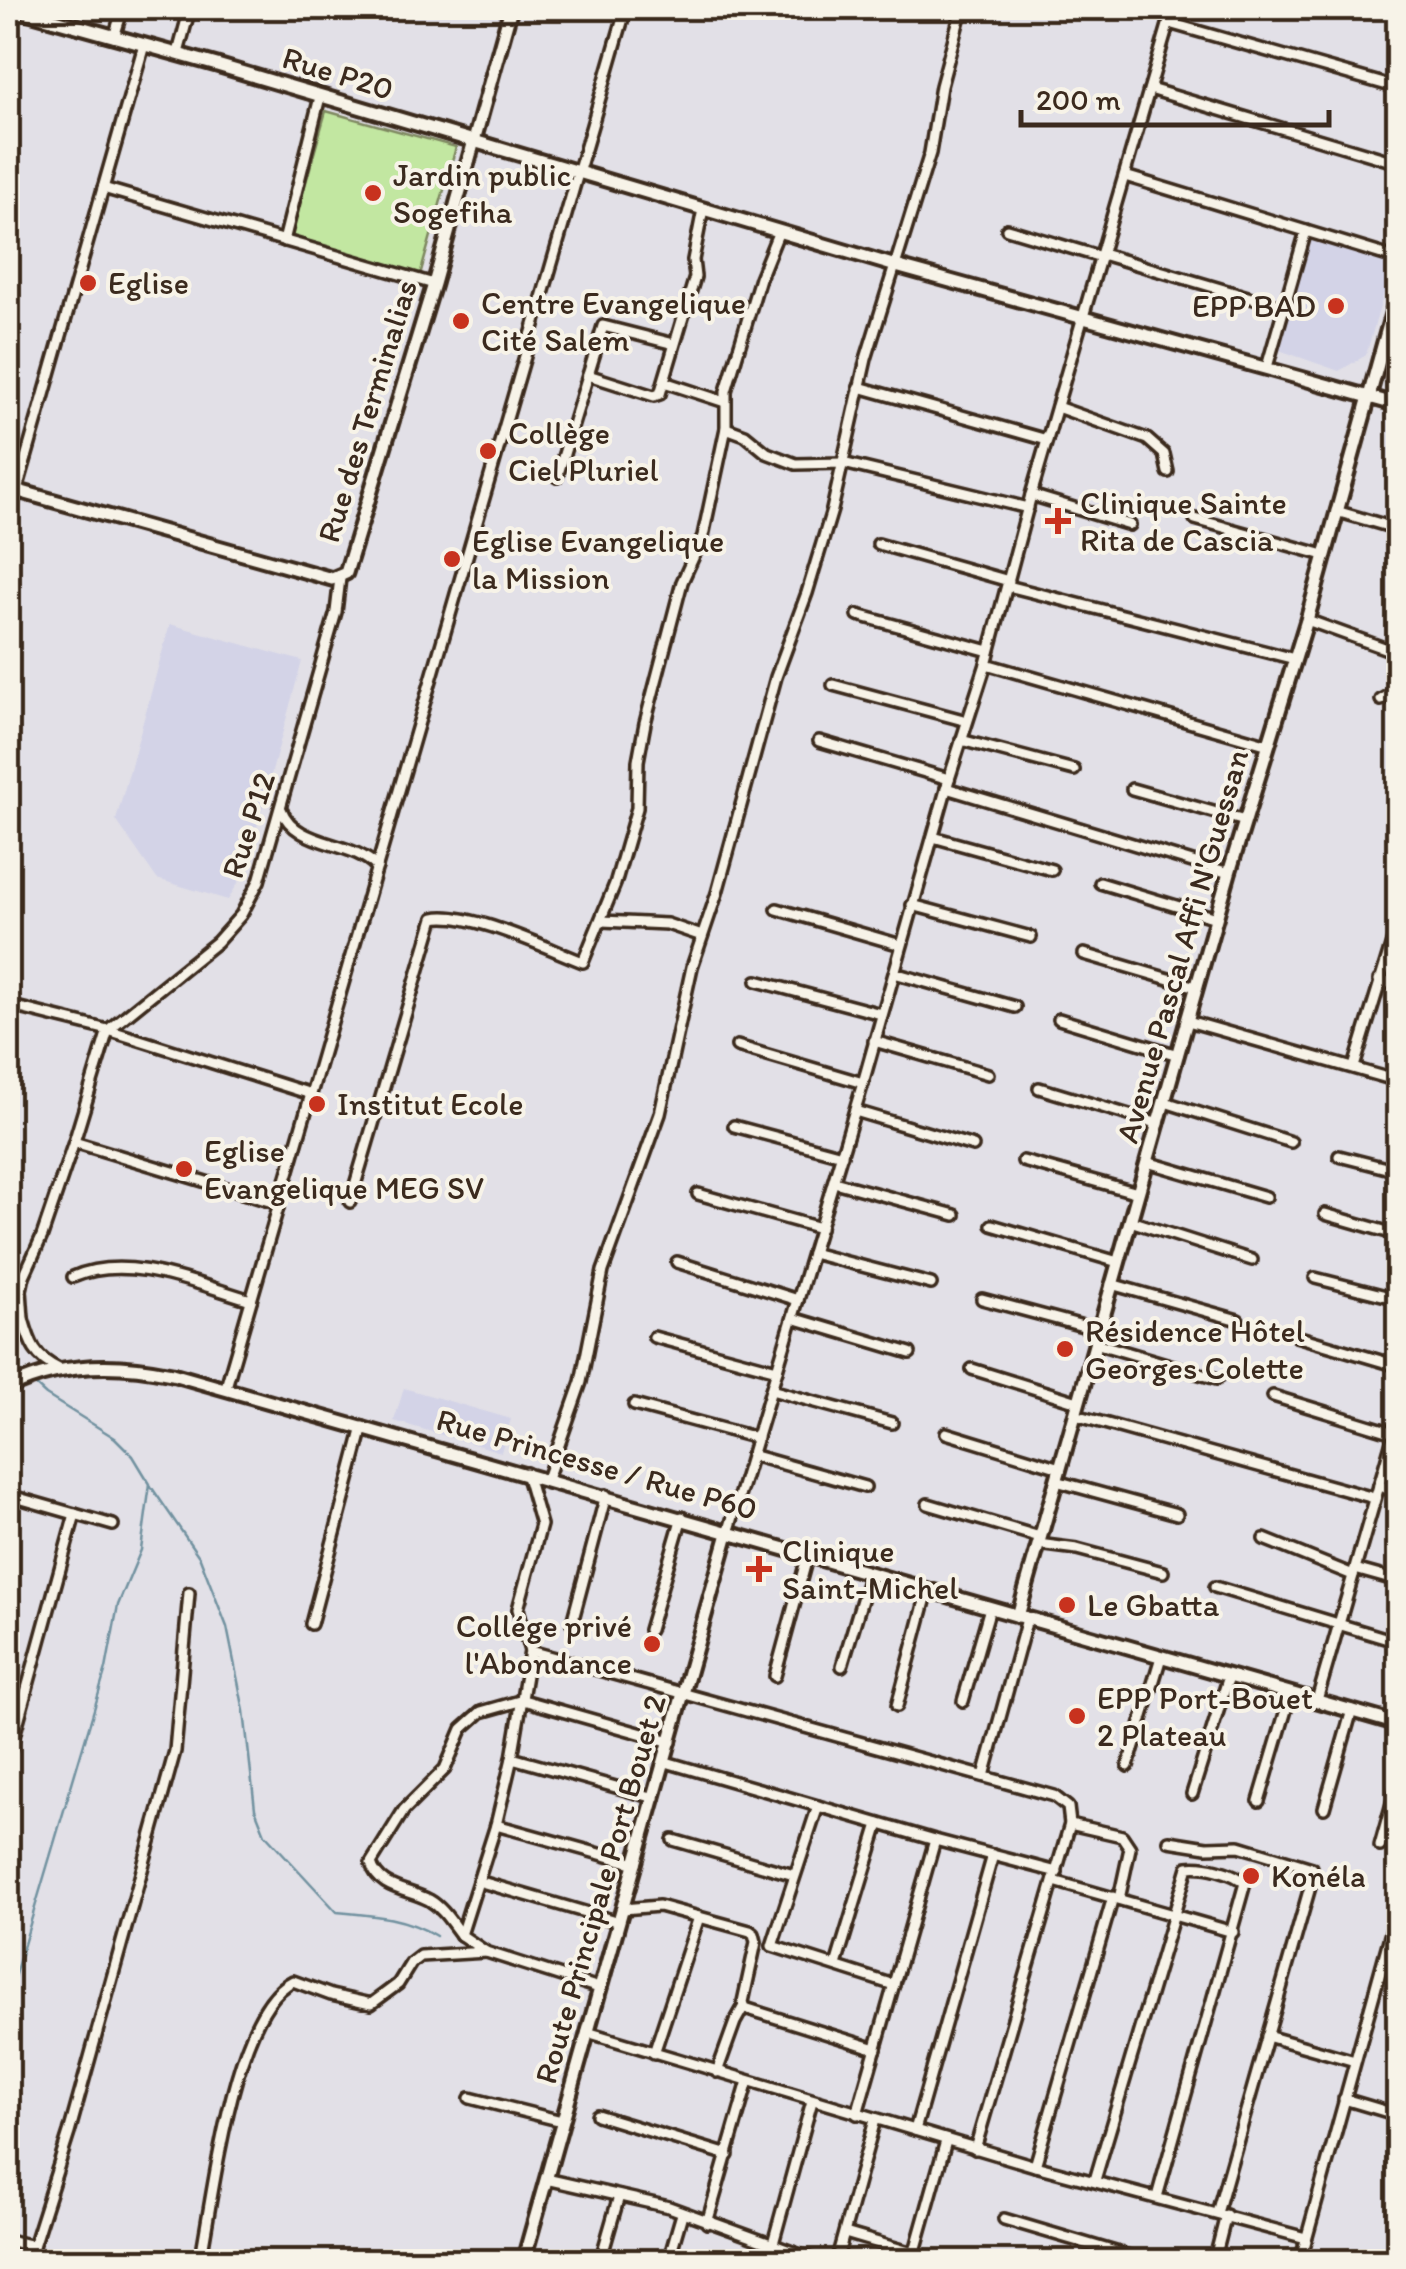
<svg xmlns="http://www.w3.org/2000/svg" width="1406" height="2269" viewBox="0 0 1406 2269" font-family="Itim,sans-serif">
	<rect width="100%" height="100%" fill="#e2e0e7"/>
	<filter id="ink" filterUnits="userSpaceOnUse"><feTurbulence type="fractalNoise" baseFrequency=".01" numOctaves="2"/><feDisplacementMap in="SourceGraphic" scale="20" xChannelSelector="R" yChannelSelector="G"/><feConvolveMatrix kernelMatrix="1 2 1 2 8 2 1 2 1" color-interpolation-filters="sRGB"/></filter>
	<g filter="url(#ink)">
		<g fill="#d3d3e7">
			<path d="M1310 237 1393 262 1366 355 1339 371 1279 350Z"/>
			<path d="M170 624 302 661 245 871 228 900 157 879 116 820Z"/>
			<path d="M404 1388 511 1419 501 1452 394 1421Z"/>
		</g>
		<path fill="#c2e7a1" stroke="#7e8860" stroke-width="2.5" d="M326 111 456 147 420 275 290 239Z"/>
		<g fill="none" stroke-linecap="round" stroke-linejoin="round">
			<g stroke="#7292a0" stroke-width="2.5">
				<path d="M8 1360 26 1377"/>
				<path d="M150 1485 200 1558 227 1627 244 1711 255 1809 265 1834 337 1912C372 1915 406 1917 436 1936"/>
				<path d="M8 1998 106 1669 118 1605 141 1550 150 1484 133 1456 115 1438 46 1395 32 1382"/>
			</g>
			<defs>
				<g id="minor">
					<path d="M1155 8 1172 12"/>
					<path d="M1394 8 1398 9"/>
					<path d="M1169 23 1398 88"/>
					<path d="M114 37 123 8"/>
					<path d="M178 53 190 8"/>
					<path d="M1150 89 1398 163"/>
					<path d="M1125 176 1398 259"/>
					<path d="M103 188 434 284"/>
					<path d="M1007 229 1101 257"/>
					<path d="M284 241 320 97"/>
					<path d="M1102 254 1285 308"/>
					<path d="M1267 367 1306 231"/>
					<path d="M588 375 654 396 660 394 695 277 693 260 703 209"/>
					<path d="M664 382 725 402"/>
					<path d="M859 387 1047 440"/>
					<path d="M1057 407 1147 439 1164 454 1168 472"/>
					<path d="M726 428 745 435 767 453 796 464 843 463 1028 508"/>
					<path d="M557 477 603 326 674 344"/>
					<path d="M1031 495 1130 525"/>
					<path d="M1336 511 1398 529"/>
					<path d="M1195 519 1324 555"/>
					<path d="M8 521 144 45"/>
					<path d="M878 544 1009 581"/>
					<path d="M1008 586 1295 659"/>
					<path d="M858 615 989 651"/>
					<path d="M1307 620 1398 653"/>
					<path d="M986 664 1269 745"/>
					<path d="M833 685 967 721"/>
					<path d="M1381 700 1398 690"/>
					<path d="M961 740 1074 770"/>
					<path d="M819 741 949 779"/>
					<path d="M946 788 1229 873"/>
					<path d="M1132 789 1245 821"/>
					<path d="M281 809C296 848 350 839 377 867"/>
					<path d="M933 837 1052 870"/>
					<path d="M1100 883 1216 918"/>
					<path d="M912 905 1031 937"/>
					<path d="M777 909 901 945"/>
					<path d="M602 921 667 924 702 936"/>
					<path d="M1084 954 1196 987"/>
					<path d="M894 973 1015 1007"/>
					<path d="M1379 980 1398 986"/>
					<path d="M757 981 881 1014"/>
					<path d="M8 1005 108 1030 311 1094"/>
					<path d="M1059 1019 1178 1055"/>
					<path d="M1188 1021 1398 1081"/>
					<path d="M108 1030 217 942 241 915 259 881 336 612 340 578"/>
					<path d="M874 1041 988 1074"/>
					<path d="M737 1046 863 1083"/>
					<path d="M1354 1067 1398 923"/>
					<path d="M1039 1088 1159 1124"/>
					<path d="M1165 1102 1291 1142"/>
					<path d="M855 1111 973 1146"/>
					<path d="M734 1126 842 1155"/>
					<path d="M74 1142 279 1204"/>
					<path d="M1339 1156 1398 1171"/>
					<path d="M1023 1161 1138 1193"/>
					<path d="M1147 1162 1266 1197"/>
					<path d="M834 1182 955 1215"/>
					<path d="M698 1194 820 1228"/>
					<path d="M350 1202 434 918C467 910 549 949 583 962L615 884 637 808 638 761 645 723 682 582 703 536 726 428V391L760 278 779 231"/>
					<path d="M1325 1214 1398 1235"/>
					<path d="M1130 1221 1252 1260"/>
					<path d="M992 1225 1118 1262"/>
					<path d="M812 1253 931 1284"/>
					<path d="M677 1262 798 1300"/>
					<path d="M73 1277C128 1253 196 1284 251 1300"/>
					<path d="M1315 1278 1398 1299"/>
					<path d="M1111 1284 1238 1320"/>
					<path d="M982 1299 1098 1330"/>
					<path d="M8 1314 23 1319C30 1344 35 1358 59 1369"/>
					<path d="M793 1318 910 1353"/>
					<path d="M23 1319 21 1290 24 1276 42 1236 74 1142 108 1030"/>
					<path d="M1296 1336 1398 1366"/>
					<path d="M654 1337 777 1370"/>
					<path d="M1095 1343 1217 1379"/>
					<path d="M972 1369 1078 1402"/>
					<path d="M226 1387 626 8"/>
					<path d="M771 1390 892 1423"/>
					<path d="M1273 1396 1394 1433"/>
					<path d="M634 1405 757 1438"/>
					<path d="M1075 1415 1374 1498"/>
					<path d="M946 1433 1060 1468"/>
					<path d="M751 1455 865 1487"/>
					<path d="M547 1479 581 1382 603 1271 660 1114 692 967 717 893 776 677 807 593 832 510 866 359 930 153 941 86 962 8"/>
					<path d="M1056 1481 1177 1514"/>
					<path d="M1379 1485 1398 1494"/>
					<path d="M8 1495 113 1525"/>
					<path d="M928 1504 1040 1537"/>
					<path d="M729 1530 863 1083 949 779 986 664 1031 495 1173 8"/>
					<path d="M1264 1539 1353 1575"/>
					<path d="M1038 1544 1077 1549 1163 1572"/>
					<path d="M1355 1569 1398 1581"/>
					<path d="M1215 1587 1398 1642"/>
					<path d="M572 1623 606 1495"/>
					<path d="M311 1624 363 1427"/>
					<path d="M649 1630 682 1517"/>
					<path d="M530 1651 1054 1796 1068 1807 1070 1824 975 2149"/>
					<path d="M842 1666 870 1573"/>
					<path d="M775 1676 808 1554"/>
					<path d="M1317 1700 1398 1420"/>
					<path d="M963 1701 990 1608"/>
					<path d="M897 1706 928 1590"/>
					<path d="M8 1758 75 1514"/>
					<path d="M512 1758 655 1798"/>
					<path d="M666 1762 935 1840 1057 1872"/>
					<path d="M1128 1766 1161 1657"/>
					<path d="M984 1776 1027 1619"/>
					<path d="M1192 1794 1229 1676"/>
					<path d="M1259 1801 1291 1693"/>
					<path d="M818 1806 772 1946 894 1985"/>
					<path d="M1324 1808 1352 1710"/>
					<path d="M1070 1824 1122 1836 1130 1848 1119 1899"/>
					<path d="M496 1825 636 1864"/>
					<path d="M673 1840 794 1875"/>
					<path d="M1169 1841 1207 1847 1239 1846 1312 1868V1880L1217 2213"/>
					<path d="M1380 1846 1398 1782"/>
					<path d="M478 1881 619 1922"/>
					<path d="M1054 1881 1233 1932"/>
					<path d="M623 1909 659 1906 750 1931 754 1934 756 1942 743 2002 745 2008 876 2049"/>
					<path d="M461 1935C451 1922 443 1908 429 1900 408 1889 378 1889 371 1863L404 1810 445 1769 462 1729 481 1712 523 1700 671 1742"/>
					<path d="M486 1952 599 1988"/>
					<path d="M836 1965 879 1824"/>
					<path d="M587 2032 1035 2166 1306 2238"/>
					<path d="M1267 2036 1355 2061"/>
					<path d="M654 2053 699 1917"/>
					<path d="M717 2072 735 2022 744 2006"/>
					<path d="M470 2098 562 2121"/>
					<path d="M1344 2099 1398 2115"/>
					<path d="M857 2114 935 1840"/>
					<path d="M597 2115 728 2155"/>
					<path d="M915 2130 993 1855"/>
					<path d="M1035 2166 1113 1897"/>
					<path d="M546 2179 669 2207 820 2262"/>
					<path d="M1095 2180 1188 1867C1205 1865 1233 1872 1245 1883L1157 2197"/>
					<path d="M1004 2219 1129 2256 1132 2262"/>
					<path d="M707 2223 748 2081"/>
					<path d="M845 2233 943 2262"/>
					<path d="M8 2240 33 2246"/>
					<path d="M772 2247 812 2101"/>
					<path d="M28 2262 69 2133 175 1751 189 1593"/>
					<path d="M200 2262C213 2198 233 2010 293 1981L331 1995 371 2004 398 1984 411 1963 420 1956 486 1952 461 1935 496 1825 512 1758 530 1651 518 1609 541 1525 526 1473"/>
					<path d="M600 2262 619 2196"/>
					<path d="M668 2262 682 2214"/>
					<path d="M836 2262 875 2120"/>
					<path d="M912 2262 946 2141"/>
					<path d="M1214 2262 1226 2215"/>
					<path d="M1300 2262 1398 1907"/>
					<path d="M1391 2262 1398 2236"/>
				</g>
				<g id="tertiary">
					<path d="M12 8 217 65 896 266 1398 405"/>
					<path d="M8 488 332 579 346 573 434 284 511 8"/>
					<path d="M8 1388C60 1362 116 1362 172 1374L1398 1724"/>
					<path d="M1018 1616 1229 873 1307 620 1398 292"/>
					<path d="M523 2262 729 1530"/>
				</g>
			</defs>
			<use href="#minor" stroke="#3b2a1e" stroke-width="16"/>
			<use href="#tertiary" stroke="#3b2a1e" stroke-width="19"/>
			<use href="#minor" stroke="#f7f3e8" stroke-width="9"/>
			<use href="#tertiary" stroke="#f7f3e8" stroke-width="11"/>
		</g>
	</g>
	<g fill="#c8321e" stroke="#f7f3e8" stroke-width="4">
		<circle cx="373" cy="193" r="10"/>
		<circle cx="88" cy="283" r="10"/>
		<circle cx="1336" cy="306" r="10"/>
		<circle cx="461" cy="321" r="10"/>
		<circle cx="488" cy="451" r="10"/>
		<path d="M1053 506h10v10h10v10h-10v10h-10v-10h-10v-10h10z"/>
		<circle cx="452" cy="559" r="10"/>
		<circle cx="317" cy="1104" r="10"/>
		<circle cx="184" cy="1169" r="10"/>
		<circle cx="1065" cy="1349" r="10"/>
		<path d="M754 1554h10v10h10v10h-10v10h-10v-10h-10v-10h10z"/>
		<circle cx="1067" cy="1605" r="10"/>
		<circle cx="652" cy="1644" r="10"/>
		<circle cx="1077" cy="1716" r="10"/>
		<circle cx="1251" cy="1876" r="10"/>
	</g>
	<g text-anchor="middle" stroke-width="8" stroke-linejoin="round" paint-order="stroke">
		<g font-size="32" fill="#3b2a1e" stroke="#f7f3e8">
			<text transform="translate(338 73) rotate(17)" y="11">Rue P20</text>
			<text transform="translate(367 411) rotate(-73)" y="11">Rue des Terminalias</text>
			<text transform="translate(248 825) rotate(-72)" y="11">Rue P12</text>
			<text transform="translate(1182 946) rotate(-74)" y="11">Avenue Pascal Affi N'Guessan</text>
			<text transform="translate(597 1464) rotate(16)" y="11">Rue Princesse / Rue P60</text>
			<text transform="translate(600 1889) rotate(-74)" y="11">Route Principale Port Bouet 2</text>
		</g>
		<g font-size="32" fill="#3b2a1e" stroke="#f7f3e8" text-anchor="start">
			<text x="393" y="186">Jardin public<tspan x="393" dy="37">Sogefiha</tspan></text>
			<text x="108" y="294">Eglise</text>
			<text x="481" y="314">Centre Evangelique<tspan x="481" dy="37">Cité Salem</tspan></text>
			<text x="1316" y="317" text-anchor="end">EPP BAD</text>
			<text x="508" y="444">Collège<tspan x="508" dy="37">Ciel Pluriel</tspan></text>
			<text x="1080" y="514">Clinique Sainte<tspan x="1080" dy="37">Rita de Cascia</tspan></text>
			<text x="472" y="552">Eglise Evangelique<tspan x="472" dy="37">la Mission</tspan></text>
			<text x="337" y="1115">Institut Ecole</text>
			<text x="204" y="1162">Eglise<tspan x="204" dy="37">Evangelique MEG SV</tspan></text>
			<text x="1085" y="1342">Résidence Hôtel<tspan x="1085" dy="37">Georges Colette</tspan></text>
			<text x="782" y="1562">Clinique<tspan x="782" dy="37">Saint-Michel</tspan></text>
			<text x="1087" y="1616">Le Gbatta</text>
			<text x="632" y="1637" text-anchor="end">Collége privé<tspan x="632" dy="37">l'Abondance</tspan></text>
			<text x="1097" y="1709">EPP Port-Bouet<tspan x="1097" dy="37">2 Plateau</tspan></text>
			<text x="1271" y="1887">Konéla</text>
		</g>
	</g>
	<rect width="1406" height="2269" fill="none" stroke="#f7f3e8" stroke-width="40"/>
	<rect x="20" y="20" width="1366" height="2229" fill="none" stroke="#3b2a1e" stroke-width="4" filter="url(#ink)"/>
	<path d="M1021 110v15h308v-15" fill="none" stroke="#3b2a1e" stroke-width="5"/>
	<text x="1036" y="110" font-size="30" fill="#3b2a1e" stroke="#f7f3e8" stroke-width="8" paint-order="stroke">200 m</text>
</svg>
